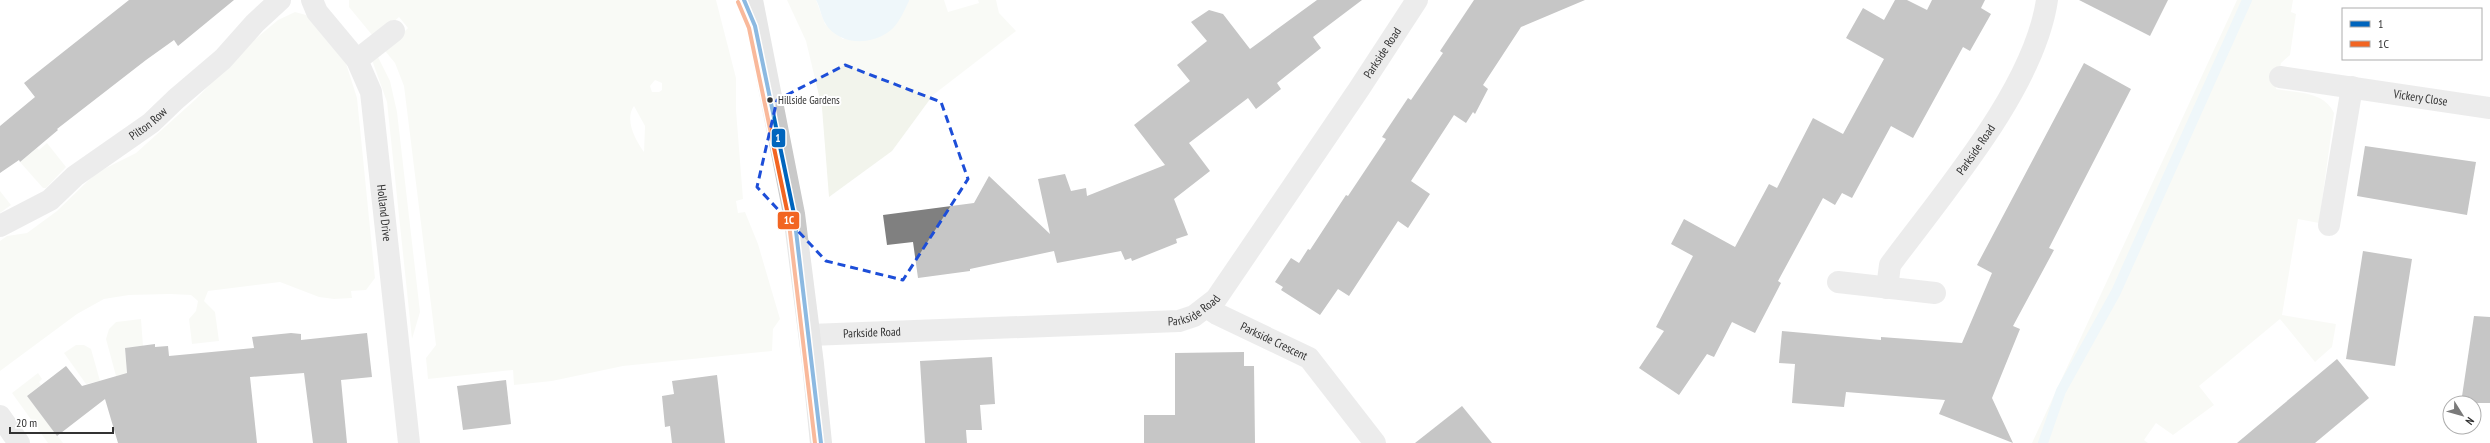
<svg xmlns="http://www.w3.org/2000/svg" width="2490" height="443" viewBox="0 0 2490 443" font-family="'PT Sans Narrow',sans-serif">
	<rect width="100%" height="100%" fill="#fff"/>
	<g fill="#f2f4ec" fill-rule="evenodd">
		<path d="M349 0H716L736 78V110L743 199 736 201 738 213 745 212 758 244 780 319 773 329 772 351 623 366 552 381 514 385 513 370 428 379 426 358 436 345 404 86 395 63 349 7ZM399 17 408 28 399 37 389 26ZM655 80 662 83V90L659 92H652L650 86ZM634 106 645 126 644 152C636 141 624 120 634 106Z"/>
		<path d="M787 0H816L825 24 843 39 909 0H944L948 12 979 3 978 0H996L999 13 1016 31 933 95 892 151 829 197 822 108 806 41Z"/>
		<path d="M2237 0H2293L2291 12 2296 14 2290 55 2281 63 2276 89C2297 93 2324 91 2334 113L2319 223 2298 219 2282 315 2336 324 2332 347 2315 362 2280 319 2199 386 2214 405 2173 435 2156 423 2144 440 2148 443H2032Z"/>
		<path d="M295 12 306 15 315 23 344 57 357 98 375 278 366 290 351 291 352 298 334 299 319 297 280 282 208 291 204 301 215 312 219 341 192 344 189 319 196 311 198 301 191 295 170 294 129 295 104 299 77 314 0 371V241L7 236 27 233 57 211 96 173 136 153 196 99 246 47 278 20Z"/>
		<path d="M377 55 390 81 397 112 420 312 412 339 387 102 372 60Z"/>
		<path d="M47 143 66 167 46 188H43L20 162 37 148 39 150Z"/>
		<path d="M0 191 11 205 0 213Z"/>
		<path d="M141 319 143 346 125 348 127 375 116 376 106 339 109 329 116 322Z"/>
		<path d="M76 345H84L91 349 100 381 86 384 64 353Z"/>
		<path d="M38 373 42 379 39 382 41 385 27 396 63 443H48L12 393Z"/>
	</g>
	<path fill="#dcedf3" d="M816 0H909V1C904 11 899 23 891 30 872 46 839 46 825 23 821 16 820 7 816 0Z"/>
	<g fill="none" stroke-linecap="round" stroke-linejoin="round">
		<path stroke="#dcedf3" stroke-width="10" d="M2043 443 2061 391 2116 292 2247 0"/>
	</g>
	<g fill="#808080">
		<path d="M129 0H234L178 46 174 40 146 60 57 129 58 130 20 162 19 160 0 173V126L35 97 24 83Z"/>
		<path d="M1317 0H1362L1313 37 1321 48 1277 83 1281 89 1256 109 1248 98 1189 143 1210 171 1174 199 1188 235 1176 239 1177 243 1132 261 1131 258 1125 260 1121 251 1057 263 1054 251 970 269V271L918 278 913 242 887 245 883 215 974 203 989 176 1050 234 1038 179 1065 174 1071 191 1086 188 1087 196 1165 165 1134 125 1190 81 1177 65 1207 41 1191 22 1209 10 1223 14 1250 49Z"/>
		<path d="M1474 0H1585L1521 27 1483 85 1488 89 1475 114 1473 112 1466 123 1454 115 1411 181 1430 194 1408 228 1398 221 1349 296 1338 289 1320 315 1281 290 1283 287 1275 282 1291 258 1299 263 1308 249 1310 250 1346 195 1348 196 1386 139 1382 137 1408 98 1411 100 1443 53 1440 51Z"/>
		<path d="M1895 0H1907L1927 10 1932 0H1985L1981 8 1991 14 1970 51 1963 47 1913 138 1891 126 1852 198 1842 193 1835 205 1823 198 1778 281 1781 283 1755 333 1732 322 1714 357 1707 354 1679 395 1639 368 1664 331 1656 327 1693 256 1671 244 1684 219 1735 247 1769 184 1777 188 1813 118 1843 134 1884 59 1846 38 1863 8 1884 20Z"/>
		<path d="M2079 0H2168L2150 36Z"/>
		<path d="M2084 63 2131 89 2049 248 2054 250 2013 326 2020 329 1992 398 2013 443 1939 414 1945 400 1846 392 1844 407 1792 403 1795 364 1779 363 1782 331 1881 340V337L1962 343 1992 273 1977 265Z"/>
		<path d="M2365 146 2476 162 2467 215 2357 196Z"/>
		<path d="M2363 251 2412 259 2395 366 2346 359Z"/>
		<path d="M2474 316 2490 317V403H2461Z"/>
		<path d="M291 333 301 334V340L367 333 372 377 341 380 347 443H313L304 373 250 377 257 443H118L105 399 57 436 27 396 66 366 82 386 127 373 125 348 155 344V347L168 346 169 356 254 348 252 337Z"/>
		<path d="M1244 352V366H1254L1255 443H1144V415H1175V353Z"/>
		<path d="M992 357 995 404 980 405 982 430H966L967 443H925L920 361Z"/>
		<path d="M2337 359 2369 398 2315 443H2237Z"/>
		<path d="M717 375 725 443H672L670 426 665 427 662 396 674 394 672 381Z"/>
		<path d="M506 380 511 424 463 430 457 386Z"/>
		<path d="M1462 406 1492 443H1415Z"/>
	</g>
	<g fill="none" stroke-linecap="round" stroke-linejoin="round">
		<g stroke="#d6d6d6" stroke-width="22">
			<path id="s1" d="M312 0 317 12 357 60 371 92 409 443"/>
			<path d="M357 60 394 31"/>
			<path id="s2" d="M2280 77 2490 108"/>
			<path d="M2329 225 2352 87"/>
			<path id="s3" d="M0 226 50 200 75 176 151 123 176 99 223 59 255 23 280 0"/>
			<path d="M1838 282 1935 293"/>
			<path id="s4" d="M1887 288 1890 265C1943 193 2034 89 2047 0"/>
			<path id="s5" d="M1208 308 1217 314 1309 358 1375 443"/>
			<path id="s6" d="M810 335 1179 321 1194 316 1216 299 1359 89 1417 0"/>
			<path d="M0 416 19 443"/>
		</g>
		<path stroke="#c9c9c9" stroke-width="22" d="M752 0 794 214 813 364 821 443"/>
		<defs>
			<path id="bus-1" d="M744 0 755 26 794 214 821 443"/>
			<path id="bus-2" d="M738 2 749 28 788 215 815 443"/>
		</defs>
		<use href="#bus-1" stroke="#fff" stroke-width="7"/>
		<use href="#bus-2" stroke="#fff" stroke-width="7"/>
		<use href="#bus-1" stroke="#0065bd" stroke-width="4"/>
		<use href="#bus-2" stroke="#f26522" stroke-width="4"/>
	</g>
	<path d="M0 0H2490V443H0ZM845 65 941 102 968 179 903 280 826 261 757 187 777 100Z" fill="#fff" fill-opacity=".55" fill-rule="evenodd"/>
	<path fill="none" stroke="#1d4ed8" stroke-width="3" stroke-dasharray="8 5" stroke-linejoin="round" d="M845 65 941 102 968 179 903 280 826 261 757 187 777 100Z"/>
	<circle fill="#323232" stroke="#fff" stroke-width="1.5" cx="770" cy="100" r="3.5"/>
	<g text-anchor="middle" stroke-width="4" stroke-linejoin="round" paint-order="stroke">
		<g font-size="11" fill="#323232" stroke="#fff" text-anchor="start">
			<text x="778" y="104">Hillside Gardens</text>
		</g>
		<g font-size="12" fill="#323232" stroke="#fff">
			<text dy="4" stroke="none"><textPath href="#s6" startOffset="710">Parkside Road</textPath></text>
			<text dy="4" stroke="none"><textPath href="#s2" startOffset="142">Vickery Close</textPath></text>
			<text dy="4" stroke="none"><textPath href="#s3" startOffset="181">Pilton Row</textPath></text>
			<text dy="4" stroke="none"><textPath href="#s4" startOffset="167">Parkside Road</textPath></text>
			<text dy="4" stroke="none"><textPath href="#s1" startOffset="232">Holland Drive</textPath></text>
			<text dy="4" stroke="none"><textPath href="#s6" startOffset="387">Parkside Road</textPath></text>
			<text dy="4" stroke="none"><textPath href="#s6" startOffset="62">Parkside Road</textPath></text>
			<text dy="4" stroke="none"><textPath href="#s5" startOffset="74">Parkside Crescent</textPath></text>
		</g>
	</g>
	<g stroke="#fff" stroke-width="1.5">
		<rect x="771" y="128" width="15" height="20" rx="4" fill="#0065bd"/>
		<rect x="777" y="211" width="23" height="19" rx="4" fill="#f26522"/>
	</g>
	<g font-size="11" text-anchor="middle" font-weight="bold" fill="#fff">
		<text x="778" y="142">1</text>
		<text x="789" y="224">1C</text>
	</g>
	<rect x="2342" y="8" width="140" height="52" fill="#ffffff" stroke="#adadad"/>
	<rect x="2350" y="21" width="20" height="6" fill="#0065bd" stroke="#adadad"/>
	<text x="2378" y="28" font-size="12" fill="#323232">1</text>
	<rect x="2350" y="41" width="20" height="6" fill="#f26522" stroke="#adadad"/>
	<text x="2378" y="48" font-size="12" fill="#323232">1C</text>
	<g transform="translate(2462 415) rotate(127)"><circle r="19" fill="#ffffff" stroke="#adadad"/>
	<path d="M0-3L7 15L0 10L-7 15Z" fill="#7a7a7a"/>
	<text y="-6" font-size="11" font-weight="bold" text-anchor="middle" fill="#323232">N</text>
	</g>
	<path d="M10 427v6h103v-6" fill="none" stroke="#323232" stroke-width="2"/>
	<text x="16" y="427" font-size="12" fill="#323232" stroke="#ffffff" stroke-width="3" paint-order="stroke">20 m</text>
</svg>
